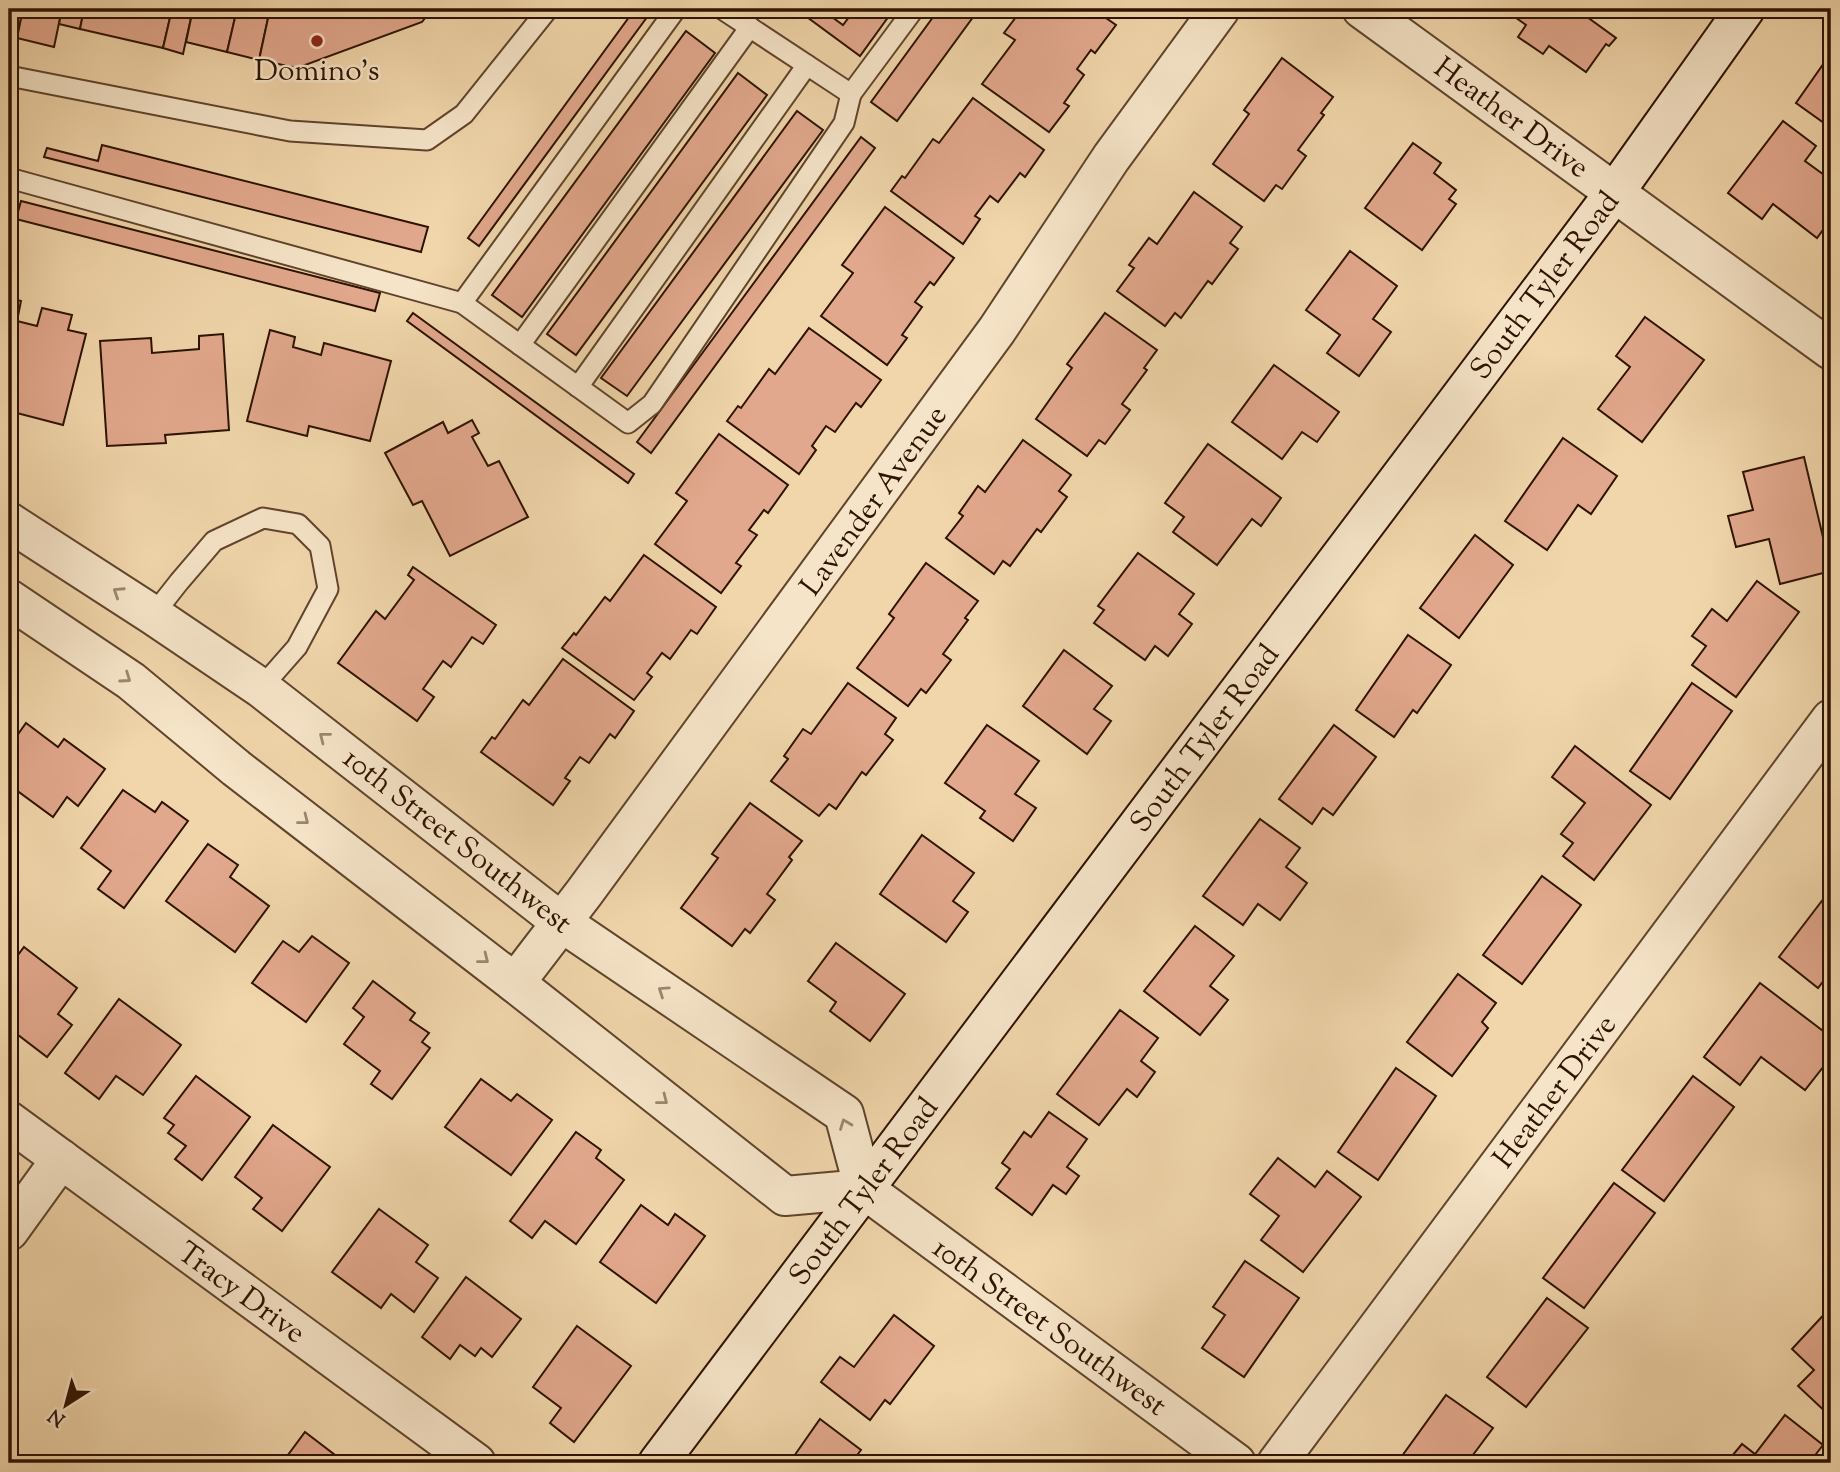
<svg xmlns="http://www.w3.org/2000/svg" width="1840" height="1472" viewBox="0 0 1840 1472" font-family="'Sorts Mill Goudy',serif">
	<rect width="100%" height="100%" fill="#f1d6ab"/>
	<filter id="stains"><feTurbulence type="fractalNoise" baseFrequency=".00286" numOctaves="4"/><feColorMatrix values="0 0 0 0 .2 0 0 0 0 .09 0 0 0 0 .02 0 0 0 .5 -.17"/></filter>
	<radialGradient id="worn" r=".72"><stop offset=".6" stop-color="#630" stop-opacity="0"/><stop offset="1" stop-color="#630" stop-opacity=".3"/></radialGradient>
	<g fill="#e2a88d" stroke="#2e1301" stroke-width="2">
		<path d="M9 9H23L17 38 9 36Z"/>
		<path d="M23 9H62L54 47 17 38Z"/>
		<path d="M62 9H84L80 29 59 24Z"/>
		<path d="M84 9H172L163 48 80 29Z"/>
		<path d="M172 9H193L183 54 163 48Z"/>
		<path d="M193 9H237L227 52 186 42Z"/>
		<path d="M237 9H270L259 60 227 52Z"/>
		<path d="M270 9H432L422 22 297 68 259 60Z"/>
		<path d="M635 9H653L479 246 468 238Z"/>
		<path d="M796 9H821L843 25 855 9H894L860 56Z"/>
		<path d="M939 9H979L897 121 871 102Z"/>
		<path d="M1022 9H1093L1116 25 1095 53 1091 50 1077 69 1084 75 1064 103 1069 106 1049 132 982 84 1015 40 1004 33Z"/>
		<path d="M1513 9H1576L1616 38 1609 46 1606 44 1586 72 1549 46 1543 54 1518 37 1526 25 1512 15 1515 11Z"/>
		<path d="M686 31 715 53 522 317 492 295Z"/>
		<path d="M1831 53V128L1796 103Z"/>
		<path d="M1282 58 1333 97 1321 113 1324 115 1298 150 1306 156 1282 189 1276 185 1264 201 1213 164 1249 114 1244 110Z"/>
		<path d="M738 73 767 95 576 355 547 334Z"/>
		<path d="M973 98 1044 150 1025 177 1020 173 998 202 990 196 975 216 980 219 963 244 891 191 902 176 905 178 933 139 939 143Z"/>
		<path d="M797 111 823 130 627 396 601 378Z"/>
		<path d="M1783 121 1816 146 1805 161 1831 180V219L1817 238 1773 204 1762 219 1728 193Z"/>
		<path d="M861 137 875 148 651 453 637 442Z"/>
		<path d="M1413 143 1441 163 1434 173 1456 190 1449 199 1456 204 1422 250 1365 208Z"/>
		<path d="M102 145 428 227 421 252 44 157 47 148 98 161Z"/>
		<path d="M1194 192 1242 227 1230 243 1238 249 1212 284 1208 281 1181 318 1175 313 1165 326 1117 291 1134 268 1129 265 1149 238 1157 244Z"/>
		<path d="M21 201 380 293 375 311 16 219Z"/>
		<path d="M885 207 954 258 934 285 930 282 915 302 922 307 902 335 907 338 887 365 821 316 853 273 842 265Z"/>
		<path d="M1350 251 1397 286 1373 319 1391 332 1359 376 1327 353 1340 335 1306 310Z"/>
		<path d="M9 298 21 301 17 321 37 326 42 308 72 315 68 330 86 334 63 425 9 411Z"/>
		<path d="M413 313 634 474 628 483 407 321Z"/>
		<path d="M1105 313 1157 350 1144 368 1147 370 1122 404 1130 410 1105 444 1099 440 1087 456 1036 419 1072 368 1067 364Z"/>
		<path d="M1645 317 1704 360 1642 442 1598 409 1630 367 1616 356Z"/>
		<path d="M809 328 881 380 861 407 856 403 835 432 826 426 812 446 816 450 799 474 727 421 738 406 741 408 769 369 775 374Z"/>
		<path d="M270 330 295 337 293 347 321 355 324 343 391 361 370 441 309 426 307 436 247 421Z"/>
		<path d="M223 334 229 430 165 435 166 443 107 446 100 341 151 338 152 353 199 349V336Z"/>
		<path d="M1274 365 1339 412 1317 442 1302 432 1282 459 1232 422Z"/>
		<path d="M472 420 479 433 472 437 488 466 499 461 528 517 450 556 422 501 413 505 385 453 443 422 448 433Z"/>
		<path d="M719 434 788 485 768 513 764 510 749 530 757 535 736 563 741 566 721 593 655 544 687 501 676 493Z"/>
		<path d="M1563 438 1617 476 1591 514 1578 505 1547 550 1505 521Z"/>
		<path d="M1023 440 1071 475 1059 491 1067 497 1041 532 1037 529 1010 566 1003 561 994 574 946 538 963 516 959 513 978 486 985 492Z"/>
		<path d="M1208 444 1281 498 1261 526 1252 519 1217 565 1173 532 1184 517 1165 503Z"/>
		<path d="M1804 457 1831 571 1780 584 1769 539 1736 547 1728 516 1753 510 1743 472Z"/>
		<path d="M1475 535 1513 565 1459 638 1420 608Z"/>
		<path d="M1138 553 1194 594 1179 614 1192 624 1168 656 1155 646 1145 660 1094 623 1104 610 1098 606Z"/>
		<path d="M644 555 716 607 697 634 691 630 670 659 662 653 647 673 652 677 634 700 562 648 574 633 576 635 605 597 610 601Z"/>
		<path d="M926 563 978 601 965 618 968 620 943 654 951 660 926 693 921 689 908 706 857 668 894 618 889 614Z"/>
		<path d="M413 567 496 625 483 644 472 637 451 667 443 661 423 689 434 697 417 721 338 663 376 611 385 619 414 580 408 575Z"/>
		<path d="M1757 581 1799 612 1736 697 1692 665 1706 646 1692 636 1712 609 1727 621Z"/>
		<path d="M1408 635 1451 665 1417 713 1413 710 1394 737 1356 710Z"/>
		<path d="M1064 650 1112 686 1094 709 1111 721 1087 754 1023 706Z"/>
		<path d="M563 659 634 711 615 738 610 734 589 763 580 757 565 778 570 781 553 805 481 752 492 737 495 739 523 700 529 705Z"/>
		<path d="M848 683 896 718 885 734 893 740 866 775 862 772 836 809 829 804 819 816 771 781 788 759 784 756 803 729 811 734Z"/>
		<path d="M1692 683 1732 711 1670 799 1630 771Z"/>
		<path d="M26 723 58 747 64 739 105 769 78 806 67 797 53 817 16 790 9 799V747Z"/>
		<path d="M987 725 1039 761 1015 794 1036 808 1013 841 980 818 985 811 945 783Z"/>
		<path d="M1334 725 1376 757 1333 815 1323 808 1312 824 1279 799Z"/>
		<path d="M1575 746 1651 805 1594 880 1563 856 1573 843 1561 834 1585 803 1552 777Z"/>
		<path d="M123 790 155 812 162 802 188 821 124 908 98 889 111 871 81 848Z"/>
		<path d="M750 803 802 841 789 857 792 860 767 894 775 900 750 933 745 929 732 946 681 908 718 858 712 854Z"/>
		<path d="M1260 819 1300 848 1286 867 1307 883 1280 920 1258 904 1243 925 1203 896Z"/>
		<path d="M922 835 974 873 953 901 968 912 946 942 880 894Z"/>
		<path d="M208 844 238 865 230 877 269 906 235 952 166 901Z"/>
		<path d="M1542 876 1581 905 1522 984 1483 955Z"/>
		<path d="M1831 889V971L1818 988 1779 957Z"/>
		<path d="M1195 926 1234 956 1210 986 1228 1000 1200 1035 1144 991Z"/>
		<path d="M312 936 349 963 306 1022 252 983 283 941 299 952Z"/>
		<path d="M836 943 905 994 870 1041 830 1011 836 1002 808 981Z"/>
		<path d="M24 947 77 988 58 1014 72 1025 47 1057 9 1028V967Z"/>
		<path d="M1458 974 1496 1003 1482 1022 1488 1028 1452 1076 1407 1042Z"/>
		<path d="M373 981 415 1013 410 1020 429 1033 422 1042 430 1048 392 1099 371 1084 380 1071 344 1044 364 1017 353 1008Z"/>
		<path d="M1760 983 1831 1037V1057L1805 1090 1761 1057 1740 1085 1704 1057Z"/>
		<path d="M119 999 181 1045 143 1095 116 1076 99 1099 65 1073Z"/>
		<path d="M1120 1010 1158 1038 1141 1061 1155 1072 1137 1097 1127 1089 1099 1125 1057 1094Z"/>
		<path d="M1396 1068 1436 1096 1378 1180 1338 1152Z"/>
		<path d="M196 1076 250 1117 202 1180 175 1159 186 1146 168 1133 174 1125 164 1118Z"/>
		<path d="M1693 1076 1734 1107 1664 1201 1622 1170Z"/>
		<path d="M481 1079 511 1101 517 1094 552 1120 511 1175 445 1127Z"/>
		<path d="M1049 1112 1087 1139 1067 1167 1079 1176 1066 1194 1053 1185 1032 1215 996 1188 1010 1169 1002 1163 1024 1132 1031 1137Z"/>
		<path d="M273 1125 330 1167 282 1231 253 1209 262 1198 235 1177Z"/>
		<path d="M576 1132 601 1150 596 1158 624 1180 576 1244 545 1221 532 1238 510 1221Z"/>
		<path d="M1278 1158 1315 1187 1327 1171 1361 1197 1303 1272 1261 1240 1279 1216 1250 1194Z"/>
		<path d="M1614 1183 1655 1213 1584 1308 1543 1278Z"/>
		<path d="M641 1205 668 1225 675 1214 705 1236 656 1303 600 1262Z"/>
		<path d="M379 1209 428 1245 416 1262 438 1278 414 1312 391 1294 381 1308 332 1272Z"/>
		<path d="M1245 1261 1299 1298 1244 1377 1202 1348 1225 1315 1213 1307Z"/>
		<path d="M466 1277 521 1319 492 1357 481 1348 475 1356 460 1345 450 1359 422 1337Z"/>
		<path d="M1547 1298 1588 1328 1526 1407 1487 1377Z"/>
		<path d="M1830 1308 1831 1309V1417L1798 1386 1814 1370 1792 1349Z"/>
		<path d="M894 1315 934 1346 890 1404 885 1400 870 1420 821 1382 840 1357 854 1367Z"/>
		<path d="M577 1326 631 1366 574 1442 550 1423 561 1408 533 1387Z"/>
		<path d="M1446 1395 1493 1428 1473 1455 1485 1463H1397Z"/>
		<path d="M1785 1415 1823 1445 1809 1463 1727 1462 1742 1444 1755 1454Z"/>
		<path d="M820 1419 861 1450 851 1463H780L786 1455 792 1459Z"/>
		<path d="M305 1432 335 1455 328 1463H282Z"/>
	</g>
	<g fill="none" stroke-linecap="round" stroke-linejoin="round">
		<defs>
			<g id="lane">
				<path d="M722 9 851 94 914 9"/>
				<path d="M9 76 290 131 427 140 464 114 548 9"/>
				<path d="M9 178 462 303 676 9"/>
				<path d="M462 303 628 423 652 404 844 123 851 94"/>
				<path d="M520 345 750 27"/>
				<path d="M578 387 807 65"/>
				<path d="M153 615 179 582 214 541 263 518 298 524 320 546 328 589 297 647 261 688"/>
			</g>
			<g id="street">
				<path d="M1362 9 1831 350"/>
				<path d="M9 522 153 615 261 688 561 922 844 1114 864 1189 1236 1463"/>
				<path d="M9 599 131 681 236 768 515 983 785 1196 864 1189"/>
				<path d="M515 983 584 893 997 330 1111 158 1220 9"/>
				<path d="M9 1121 476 1463"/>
				<path d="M9 1231 61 1159"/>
				<path d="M1277 1463 1831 719"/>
			</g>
			<path id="secondary" d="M658 1463 1615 192 1745 9"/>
		</defs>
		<use href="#lane" stroke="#5f442c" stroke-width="23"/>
		<use href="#street" stroke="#5f442c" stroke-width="42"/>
		<use href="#secondary" stroke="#2e1301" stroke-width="42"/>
		<use href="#lane" stroke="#f6e4c8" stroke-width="19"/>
		<use href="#street" stroke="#f6e4c8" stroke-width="38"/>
		<use href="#secondary" stroke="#f6e4c8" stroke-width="38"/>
	</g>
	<defs><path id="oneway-chevron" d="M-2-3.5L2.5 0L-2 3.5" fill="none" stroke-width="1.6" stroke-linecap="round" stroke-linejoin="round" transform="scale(1.75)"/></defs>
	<g stroke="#9c866e">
		<use href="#oneway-chevron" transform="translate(118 592) rotate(-147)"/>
		<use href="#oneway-chevron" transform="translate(126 678) rotate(35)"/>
		<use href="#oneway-chevron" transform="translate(324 737) rotate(-142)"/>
		<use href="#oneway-chevron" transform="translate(304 820) rotate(38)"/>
		<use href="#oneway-chevron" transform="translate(484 959) rotate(38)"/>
		<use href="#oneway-chevron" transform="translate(663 991) rotate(-146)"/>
		<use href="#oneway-chevron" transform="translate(663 1100) rotate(38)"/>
		<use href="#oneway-chevron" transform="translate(845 1124) rotate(-111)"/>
	</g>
	<circle fill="#8f2418" stroke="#f6e4c8" stroke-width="2.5" cx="317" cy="41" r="7"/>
	<g text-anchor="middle" stroke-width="5" stroke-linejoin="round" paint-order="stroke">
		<g font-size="30" fill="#2e1301" stroke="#f6e4c8">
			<text x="317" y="80">Domino's</text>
		</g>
		<g font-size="30" fill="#2e1301" stroke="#f6e4c8">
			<text transform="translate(1512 117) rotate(36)" y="10">Heather Drive</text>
			<text transform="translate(1544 285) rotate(-53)" y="10">South Tyler Road</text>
			<text transform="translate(873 500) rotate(-54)" y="10">Lavender Avenue</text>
			<text transform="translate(1204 738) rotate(-53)" y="10">South Tyler Road</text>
			<text transform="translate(458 840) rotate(38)" y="10">10th Street Southwest</text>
			<text transform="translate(1554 1091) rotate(-53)" y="10">Heather Drive</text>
			<text transform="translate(863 1191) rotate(-53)" y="10">South Tyler Road</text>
			<text transform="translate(242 1292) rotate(36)" y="10">Tracy Drive</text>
			<text transform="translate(1050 1326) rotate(36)" y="10">10th Street Southwest</text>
		</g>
	</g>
	<rect width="1840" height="1472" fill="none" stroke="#f1d6ab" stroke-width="35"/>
	<rect x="10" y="10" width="1819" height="1451" fill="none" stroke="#2e1301" stroke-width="3.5"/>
	<rect x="18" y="18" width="1805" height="1437" fill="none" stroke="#2e1301" stroke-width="2"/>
	<g transform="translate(66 1405) rotate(216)" stroke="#f6e4c8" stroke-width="5" paint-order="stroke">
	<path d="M0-5L12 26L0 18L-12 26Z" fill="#2e1301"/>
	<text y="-10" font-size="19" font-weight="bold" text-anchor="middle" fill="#2e1301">N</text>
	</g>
	<rect width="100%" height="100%" filter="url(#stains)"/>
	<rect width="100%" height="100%" fill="url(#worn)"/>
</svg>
